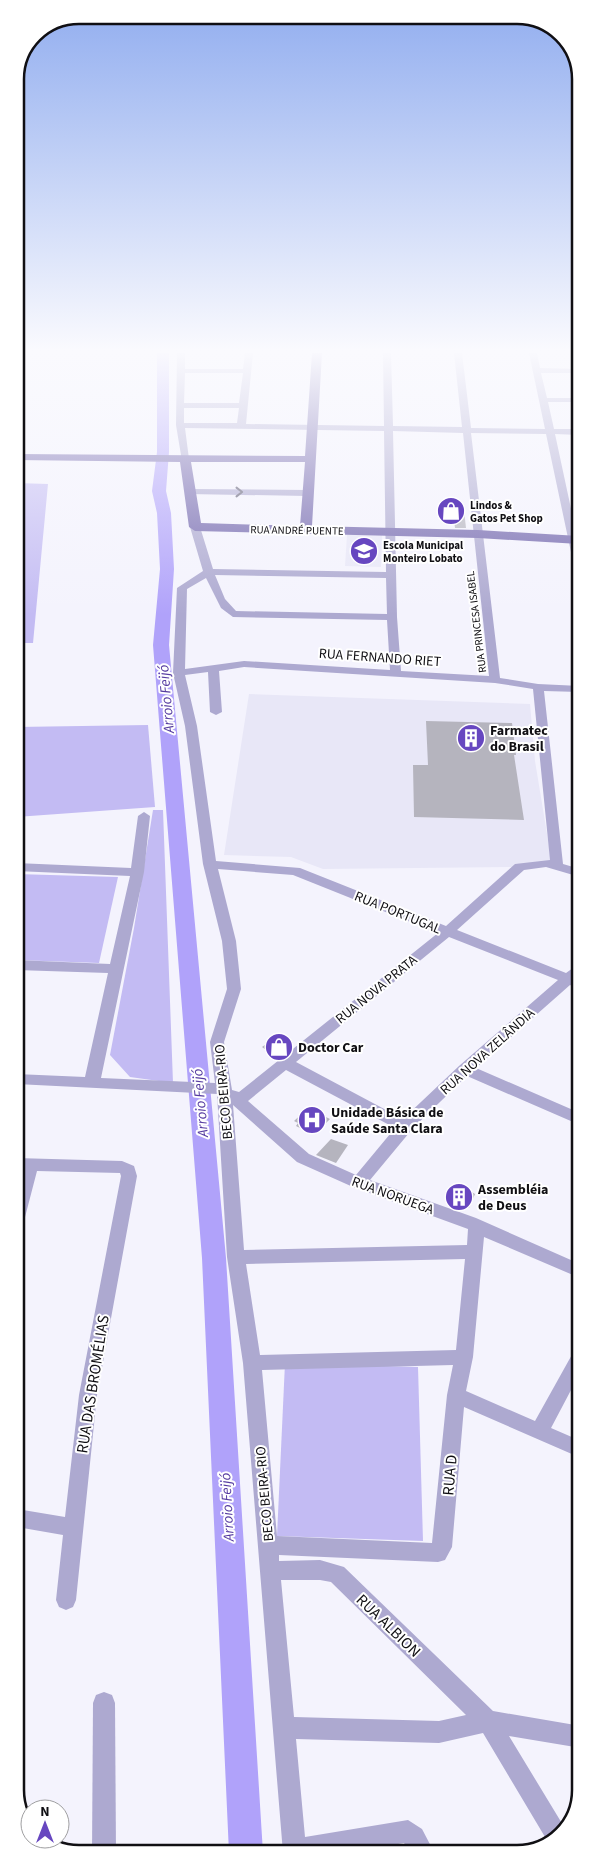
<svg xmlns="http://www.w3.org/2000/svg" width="596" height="1869" viewBox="0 0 596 1869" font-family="'Source Sans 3',sans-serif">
	<rect width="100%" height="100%" fill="#f4f3fd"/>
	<g fill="#e8e7f7">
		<path d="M347 535H382L381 567 345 566Z"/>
		<path d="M249 694 530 704 535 761 552 864 520 867 323 869 291 857 224 855Z"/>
	</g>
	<g fill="#c3bbf3">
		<path d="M16 483 48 484 33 643H16Z"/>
		<path d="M148 725 155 807 16 817V727Z"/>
		<path d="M153 810H163L173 1083 130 1077 110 1055 134 928Z"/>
		<path d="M16 874 118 877 99 963 16 960Z"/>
		<path d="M285 1363 418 1367 423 1541 277 1536Z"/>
	</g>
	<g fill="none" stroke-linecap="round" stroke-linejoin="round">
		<path fill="#b0a2fa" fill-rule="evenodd" d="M157 353H169V452L166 491 171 513 174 569 169 645 226 1258 263 1853H229L202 1258 153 645 160 569 157 513 152 491 157 452Z"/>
	</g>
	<g fill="#b5b4be">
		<path d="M453 510H464L466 528H455Z"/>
		<path d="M426 721 512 723 516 755H514L524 820 414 817 413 765H428Z"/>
		<path d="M275 1038 289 1048 276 1057 262 1047Z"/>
		<path d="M308 1108 330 1119 316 1133 312 1131 310 1133 296 1126 298 1123 294 1121Z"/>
		<path d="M331 1139 348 1145 336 1163 316 1155Z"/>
		<path d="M459 1185 475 1194 469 1208 464 1206 459 1210 449 1206Z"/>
	</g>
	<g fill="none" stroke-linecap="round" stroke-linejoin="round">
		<g fill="#ada9d0" fill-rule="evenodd">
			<path d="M177 353H185V369H243L245 353H253L246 424 384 426 383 353H391L393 426 462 427 454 353H462L471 428 545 429 529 353H537L540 368 579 369V373H541L547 398H579V402H548L554 429H579V435L555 434 579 546 580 574 575 571 546 434 471 433 500 678 538 684 580 686V692L544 691 563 864 580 869V877L546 867 524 870 457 930 566 973 580 963V976L578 978 580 979V989L570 985 476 1068 580 1113V1125L467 1076 414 1127 370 1180 476 1218 580 1264V1278L484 1237 473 1357 466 1391 535 1421 574 1351 580 1349V1373L551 1428 581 1441V1458L464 1407 452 1547 445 1560 438 1562 279 1555V1561L320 1560 344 1567 493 1711 581 1726V1748L509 1736 566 1830 548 1842 483 1733 439 1743 296 1739 305 1837 408 1820 422 1829 434 1852H410L404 1843 347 1853H283L243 1363 227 1257 217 1094 16 1084V1074L85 1077 108 973 16 970V960L110 964 130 876 16 871V863L131 868 138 816 144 812 150 816 144 872 101 1078 215 1083 210 1042 227 989 222 941 203 864 185 726 173 673 177 588 203 571 190 527 192 525 200 527 213 569 386 572 384 431 185 428 189 459 182 461 176 425ZM185 373H243L239 403H184ZM184 408H239L237 423H184ZM393 431 463 433 489 676 401 671 397 617ZM215 575 386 578 387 614 236 611 225 599ZM206 578 221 608 233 617 387 620 390 670 244 661 185 669 187 589ZM244 667 495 683 533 689 550 860 515 864 446 926 300 868 216 861 197 726 185 675 208 672 210 712 216 715 222 712 219 671ZM218 869 293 875 438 933 239 1092 232 1090 224 1042 241 989 236 941ZM449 937 558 980 459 1066 403 1119 296 1062ZM286 1070 395 1128 356 1175 309 1154 248 1101ZM233 1105 297 1162 353 1187 468 1229 467 1245 244 1250ZM465 1259 456 1350 260 1355 246 1264ZM453 1365 447 1395 432 1543 277 1536 262 1370ZM281 1580H320L331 1582 466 1715 439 1721 294 1717Z"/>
			<path d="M191 489 307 490 312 493 307 496 188 494V490Z"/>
			<path d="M16 1158 122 1161 134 1166 137 1176 97 1395 76 1600 73 1607 66 1610 59 1607 56 1600 63 1535 17 1527V1509L65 1517 79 1395 121 1176 120 1173 37 1171 24 1221 22 1226 16 1227V1188L21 1170H16Z"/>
			<path d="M104 1692 112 1695 115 1703 116 1854H92L93 1703 96 1695Z"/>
		</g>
		<path fill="#7468ae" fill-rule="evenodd" d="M312 353H322L312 526 478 530 579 536V544L478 538 195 531 189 527 180 462 16 460V454L305 456ZM191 462H305L300 526 201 523Z"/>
	</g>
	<defs><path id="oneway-chevron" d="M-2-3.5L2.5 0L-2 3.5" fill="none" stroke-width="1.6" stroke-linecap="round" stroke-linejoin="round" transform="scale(1.25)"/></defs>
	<use stroke="#5e5c72" href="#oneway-chevron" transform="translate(239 492)"/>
	<linearGradient id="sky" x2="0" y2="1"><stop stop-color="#91adef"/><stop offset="0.57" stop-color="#fafafe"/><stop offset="1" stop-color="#fafafe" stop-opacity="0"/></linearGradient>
	<rect width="596" height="615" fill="url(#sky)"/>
	<defs>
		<symbol id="shop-disc" viewBox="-11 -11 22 22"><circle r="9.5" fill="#6747c0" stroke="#fff"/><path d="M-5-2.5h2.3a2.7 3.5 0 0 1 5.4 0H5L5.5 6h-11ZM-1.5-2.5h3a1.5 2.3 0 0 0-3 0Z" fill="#fff"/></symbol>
		<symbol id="school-disc" viewBox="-11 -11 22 22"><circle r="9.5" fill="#6747c0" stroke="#fff"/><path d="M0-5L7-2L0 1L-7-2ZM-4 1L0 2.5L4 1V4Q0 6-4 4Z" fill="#fff"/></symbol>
		<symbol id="building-disc" viewBox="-11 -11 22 22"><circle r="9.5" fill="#6747c0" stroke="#fff"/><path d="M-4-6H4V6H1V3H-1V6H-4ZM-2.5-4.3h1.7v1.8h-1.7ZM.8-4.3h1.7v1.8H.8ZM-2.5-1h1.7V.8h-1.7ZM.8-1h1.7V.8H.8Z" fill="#fff"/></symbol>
		<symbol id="hospital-disc" viewBox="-11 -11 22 22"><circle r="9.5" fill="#6747c0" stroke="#fff"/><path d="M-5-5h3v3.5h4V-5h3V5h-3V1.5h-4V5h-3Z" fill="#fff"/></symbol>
	</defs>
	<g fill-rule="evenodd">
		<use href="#shop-disc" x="435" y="495" width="32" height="32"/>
		<use href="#school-disc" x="348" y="535" width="32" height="32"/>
		<use href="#building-disc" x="455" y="722" width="32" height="32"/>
		<use href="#shop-disc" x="263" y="1031" width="32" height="32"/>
		<use href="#hospital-disc" x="296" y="1104" width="32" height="32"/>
		<use href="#building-disc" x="443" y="1181" width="32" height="32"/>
	</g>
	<g text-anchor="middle" stroke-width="4" stroke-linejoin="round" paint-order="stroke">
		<g font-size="11" font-weight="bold" fill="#100f13" stroke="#fff" text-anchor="start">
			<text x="470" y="509">Lindos &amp;<tspan x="470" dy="13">Gatos Pet Shop</tspan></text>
			<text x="383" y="549">Escola Municipal<tspan x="383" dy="13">Monteiro Lobato</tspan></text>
		</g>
		<g font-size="11" fill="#100f13" stroke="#fff">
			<text transform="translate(297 530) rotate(1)" y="4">RUA ANDRÉ PUENTE</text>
			<text transform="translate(476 622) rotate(-97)" y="4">RUA PRINCESA ISABEL</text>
		</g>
		<g font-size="14" fill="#100f13" stroke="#fff">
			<text transform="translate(380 657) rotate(4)" y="5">RUA FERNANDO RIET</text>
			<text transform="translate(398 912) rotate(22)" y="5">RUA PORTUGAL</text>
			<text transform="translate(376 989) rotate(-39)" y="5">RUA NOVA PRATA</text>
			<text transform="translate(487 1051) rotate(-42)" y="5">RUA NOVA ZELÂNDIA</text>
			<text transform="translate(223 1092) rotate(-95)" y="5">BECO BEIRA-RIO</text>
			<text transform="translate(393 1195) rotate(20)" y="5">RUA NORUEGA</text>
			<text transform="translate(264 1494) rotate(-95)" y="5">BECO BEIRA-RIO</text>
		</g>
		<g font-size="14" font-weight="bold" fill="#100f13" stroke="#fff" text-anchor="start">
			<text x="490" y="735">Farmatec<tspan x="490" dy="16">do Brasil</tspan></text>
			<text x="298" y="1052">Doctor Car</text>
			<text x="331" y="1117">Unidade Básica de<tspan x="331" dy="16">Saúde Santa Clara</tspan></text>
			<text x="478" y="1194">Assembléia<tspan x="478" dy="16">de Deus</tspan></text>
		</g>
		<g font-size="15" font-style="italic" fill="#553ba0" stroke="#fff">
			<text transform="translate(166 699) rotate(-95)" y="5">Arroio Feijó</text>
			<text transform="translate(200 1103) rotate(-95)" y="5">Arroio Feijó</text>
			<text transform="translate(227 1507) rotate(-93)" y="5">Arroio Feijó</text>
		</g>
		<g font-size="16" fill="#100f13" stroke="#fff">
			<text transform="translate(92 1384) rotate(-81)" y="6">RUA DAS BROMÉLIAS</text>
			<text transform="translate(449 1475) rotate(-85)" y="6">RUA D</text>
			<text transform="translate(389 1625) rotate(44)" y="6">RUA ALBION</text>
		</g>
	</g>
	<path d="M0 0H596V1869H0ZM79 24H517A55 55 0 0 1 572 79V1790A55 55 0 0 1 517 1845H79A55 55 0 0 1 24 1790V79A55 55 0 0 1 79 24Z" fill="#fff" fill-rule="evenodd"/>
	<path fill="none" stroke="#100f13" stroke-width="2.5" d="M79 24H517A55 55 0 0 1 572 79V1790A55 55 0 0 1 517 1845H79A55 55 0 0 1 24 1790V79A55 55 0 0 1 79 24Z"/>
	<g transform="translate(45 1824)"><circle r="24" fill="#ffffff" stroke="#9f9fa1"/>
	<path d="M0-4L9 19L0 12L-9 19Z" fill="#6747c0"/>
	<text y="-8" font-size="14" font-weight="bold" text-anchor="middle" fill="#100f13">N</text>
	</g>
</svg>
